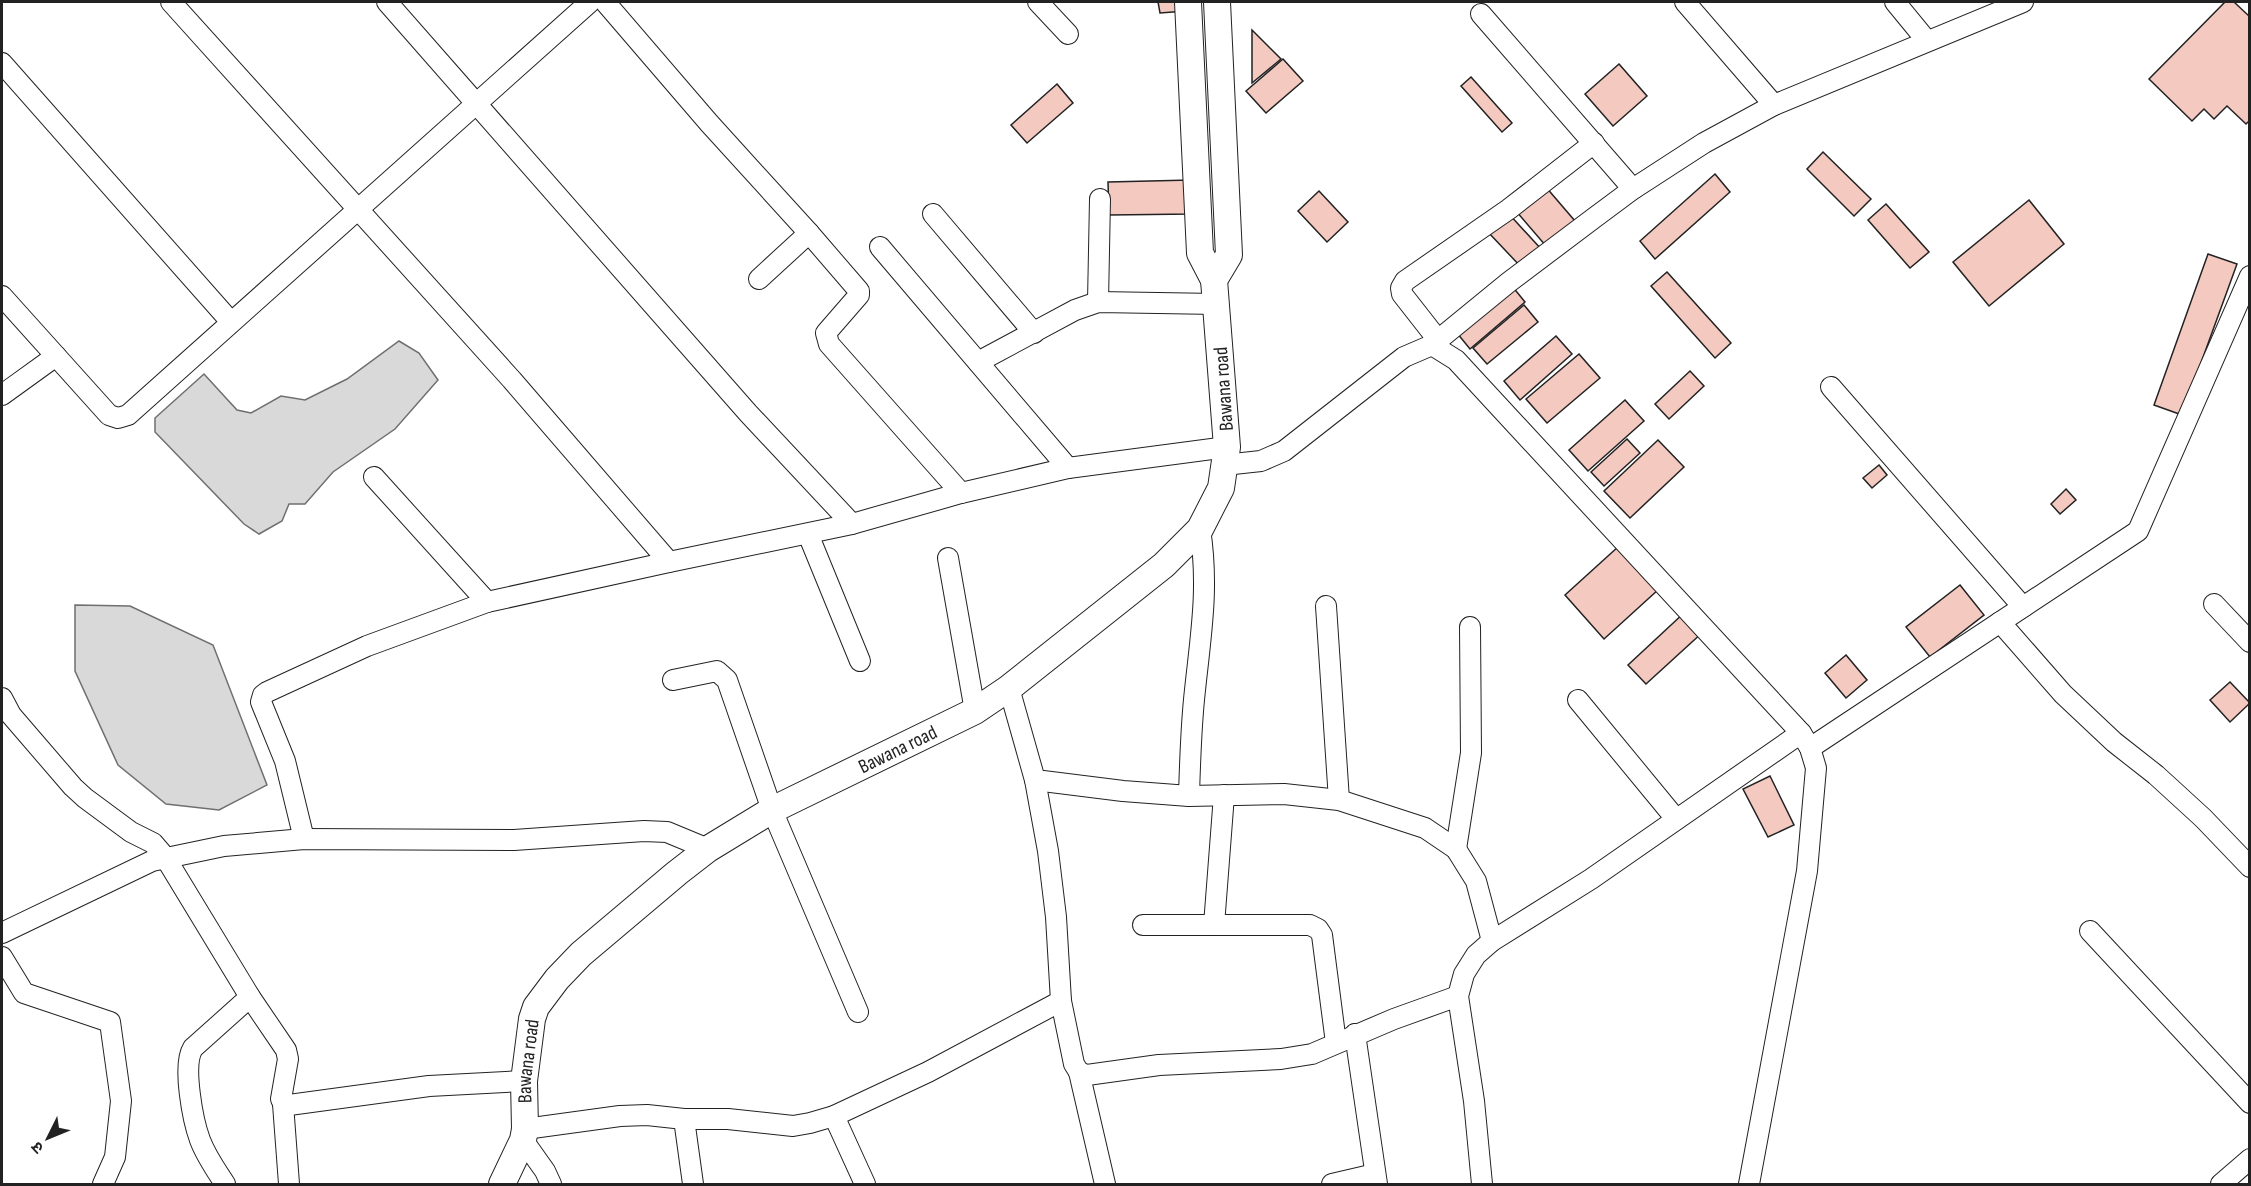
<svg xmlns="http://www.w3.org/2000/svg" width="2251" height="1186" viewBox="0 0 2251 1186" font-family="'Sofia Sans Condensed','Noto Sans Devanagari',sans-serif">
	<rect width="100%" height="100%" fill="#fff"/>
	<g fill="#d9d9d9" stroke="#6f6f6f" stroke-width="1.5">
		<path d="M399 341 419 353 438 380 395 429 333 472 305 504H289L282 521 259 534 244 524 155 432V418L204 374 237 410 251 413 281 396 305 400 347 379Z"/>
		<path d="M75 605 130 606 213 645 267 785 219 810 166 804 118 765 75 671Z"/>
	</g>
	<g fill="#f3c9c0" stroke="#222" stroke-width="1.5">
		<path d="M1158 2H1185L1186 11 1160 13Z"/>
		<path d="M2225 2H2234L2250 17V120L2246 124 2227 106 2214 119 2204 109 2192 121 2149 79Z"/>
		<path d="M1252 30 1281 59 1252 83Z"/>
		<path d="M1283 59 1303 81 1266 113 1246 91Z"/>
		<path d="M1619 64 1647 96 1613 126 1585 94Z"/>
		<path d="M1471 77 1512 123 1502 132 1461 86Z"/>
		<path d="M1057 84 1073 103 1027 143 1011 125Z"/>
		<path d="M1823 152 1871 199 1854 216 1807 169Z"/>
		<path d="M1715 174 1730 192 1655 259 1640 241Z"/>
		<path d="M1191 180 1192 214 1109 215 1108 182Z"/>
		<path d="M1545 186 1575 221 1546 246 1516 211Z"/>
		<path d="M1319 191 1348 222 1327 242 1298 211Z"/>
		<path d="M2029 200 2064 244 1989 306 1953 262Z"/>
		<path d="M1886 204 1929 252 1910 268 1868 220Z"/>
		<path d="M1508 213 1542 250 1522 268 1488 232Z"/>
		<path d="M2208 254 2237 264 2182 415 2154 405Z"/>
		<path d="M1667 272 1731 343 1715 358 1651 286Z"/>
		<path d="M1512 286 1525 302 1470 349 1457 333Z"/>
		<path d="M1524 305 1538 322 1487 364 1473 348Z"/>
		<path d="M1556 336 1572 354 1520 400 1504 381Z"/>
		<path d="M1579 354 1600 378 1547 423 1526 399Z"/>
		<path d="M1690 371 1704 386 1669 419 1655 404Z"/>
		<path d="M1625 400 1644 421 1588 471 1569 450Z"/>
		<path d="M1627 439 1640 453 1604 486 1591 472Z"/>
		<path d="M1658 440 1684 467 1630 518 1604 491Z"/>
		<path d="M1879 465 1887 475 1872 488 1863 478Z"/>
		<path d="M2066 489 2076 500 2060 514 2051 504Z"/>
		<path d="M1619 546 1659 589 1604 639 1565 595Z"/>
		<path d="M1960 585 1984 615 1930 657 1906 627Z"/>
		<path d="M1685 612 1704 631 1646 684 1628 665Z"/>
		<path d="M1846 655 1867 680 1846 698 1825 673Z"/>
		<path d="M2230 682 2250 703 2230 722 2210 700Z"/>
		<path d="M1770 776 1794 825 1768 837 1743 789Z"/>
	</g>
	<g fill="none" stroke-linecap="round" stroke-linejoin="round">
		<defs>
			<g id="minor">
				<path d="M171 2 512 380 669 562"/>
				<path d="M387 2 748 413 852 524"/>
				<path d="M605 2 709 123 809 233 759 279"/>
				<path d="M1038 2 1068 34"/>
				<path d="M1685 2 1774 105"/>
				<path d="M1895 2 1927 41"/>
				<path d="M1481 14 1633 189"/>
				<path d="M2 63 231 322"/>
				<path d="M933 214 1034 333"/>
				<path d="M809 233 859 291V295L826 333 829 344 961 493"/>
				<path d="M880 247 1068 468"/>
				<path d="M2 296 109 415 118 418 128 415 590 2"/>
				<path d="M1098 302 1100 199"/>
				<path d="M1438 340 1402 294 1401 288 1405 281 1509 209 1594 143"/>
				<path d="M1432 345 1509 282 1594 218 1633 189 1704 143 1774 105 2023 2"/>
				<path d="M978 362 1075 310 1098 302 1217 304"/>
				<path d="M1831 387 2023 607"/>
				<path d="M2 395 56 356"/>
				<path d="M1224 465 1261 461 1284 451 1404 357 1432 345 1456 360 1801 733 1810 748 1816 768 1807 871 1749 1184"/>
				<path d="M374 477 487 602"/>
				<path d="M808 534 860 661"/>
				<path d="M948 558 975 711"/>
				<path d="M2214 604 2250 642"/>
				<path d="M1326 606 1339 800"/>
				<path d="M2000 622 2063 694 2114 742 2156 775 2203 818 2250 867"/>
				<path d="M673 680 717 671 727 680 772 810 858 1012"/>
				<path d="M1009 688 1035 780 1123 791 1189 796C1190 760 1191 725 1195 690 1201 633 1209 587 1200 529"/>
				<path d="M2 698 11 715 73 787 85 798 131 832 153 843 165 857 250 997 286 1050 288 1059 281 1099 283 1103 289 1105 429 1086 524 1081"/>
				<path d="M1578 700 1676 819"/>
				<path d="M1810 748 2138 531 2250 276"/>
				<path d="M1035 780 1048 851 1056 917 1061 1001 1074 1064 1079 1072 1087 1075 1159 1065 1281 1059 1312 1054 1394 1019 1458 996"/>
				<path d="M1189 796 1284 794 1339 800 1425 828 1456 849 1476 881 1492 941"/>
				<path d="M304 839 285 761 261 702 263 695 267 692 367 646 487 602 669 562 852 524 961 493 1068 468 1227 447"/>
				<path d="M1456 849 1471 753 1470 627"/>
				<path d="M1143 925H1310L1318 929 1322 935 1336 1043"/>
				<path d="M1214 925 1224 795"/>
				<path d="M2090 931 2250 1103"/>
				<path d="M2 933 152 861 224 846 304 839 514 840 644 831 667 832 708 849"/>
				<path d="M2 957 24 993 110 1022 121 1101 115 1157 103 1184"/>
				<path d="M1355 1034 1377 1184"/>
				<path d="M1079 1072 1105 1184"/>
				<path d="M283 1104 289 1184"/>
				<path d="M834 1116 865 1184"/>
				<path d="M684 1119 693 1184"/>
				<path d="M525 1129 620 1116 647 1115 684 1119H728L793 1126 810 1123 834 1116 928 1072 1061 1001"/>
				<path d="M523 1140 545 1171 551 1184"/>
				<path d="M225 1184C216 1170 206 1156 200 1140 193 1121 182 1065 193 1048L250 997"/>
				<path d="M1332 1184 1375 1174"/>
				<path d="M1482 1184 1474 1101 1458 996 1464 974 1476 955 1492 941 1591 879 1801 733"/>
				<path d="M2221 1184 2250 1159"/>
			</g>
			<g id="major">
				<path d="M1214 280 1229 255 1217 2"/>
				<path id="s1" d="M502 1184 523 1140 525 1129 524 1081 532 1019 536 1007 557 979 581 954 677 873 708 849 772 810 975 711 1009 688 1164 565 1200 529 1221 488 1227 447 1214 280 1200 253 1188 2"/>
			</g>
		</defs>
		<use href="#minor" stroke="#222" stroke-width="22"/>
		<use href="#major" stroke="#222" stroke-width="28"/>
		<use href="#minor" stroke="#fff" stroke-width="20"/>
		<use href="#major" stroke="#fff" stroke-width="26"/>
	</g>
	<g text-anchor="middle" stroke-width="4.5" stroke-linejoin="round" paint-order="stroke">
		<g font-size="20" fill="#222" stroke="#fff">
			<text transform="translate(1223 389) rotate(-94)" y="7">Bawana road</text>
			<text dy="7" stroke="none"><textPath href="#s1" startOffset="632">Bawana road</textPath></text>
			<text dy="7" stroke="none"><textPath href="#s1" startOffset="128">Bawana road</textPath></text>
		</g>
	</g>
	<rect width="2251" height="1186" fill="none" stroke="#222222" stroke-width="6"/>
	<g transform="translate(48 1138) rotate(227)" stroke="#ffffff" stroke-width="4.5" paint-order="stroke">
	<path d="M0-4.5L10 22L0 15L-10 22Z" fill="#222222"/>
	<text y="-9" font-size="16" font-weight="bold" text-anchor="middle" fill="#222222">उ</text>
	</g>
</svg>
